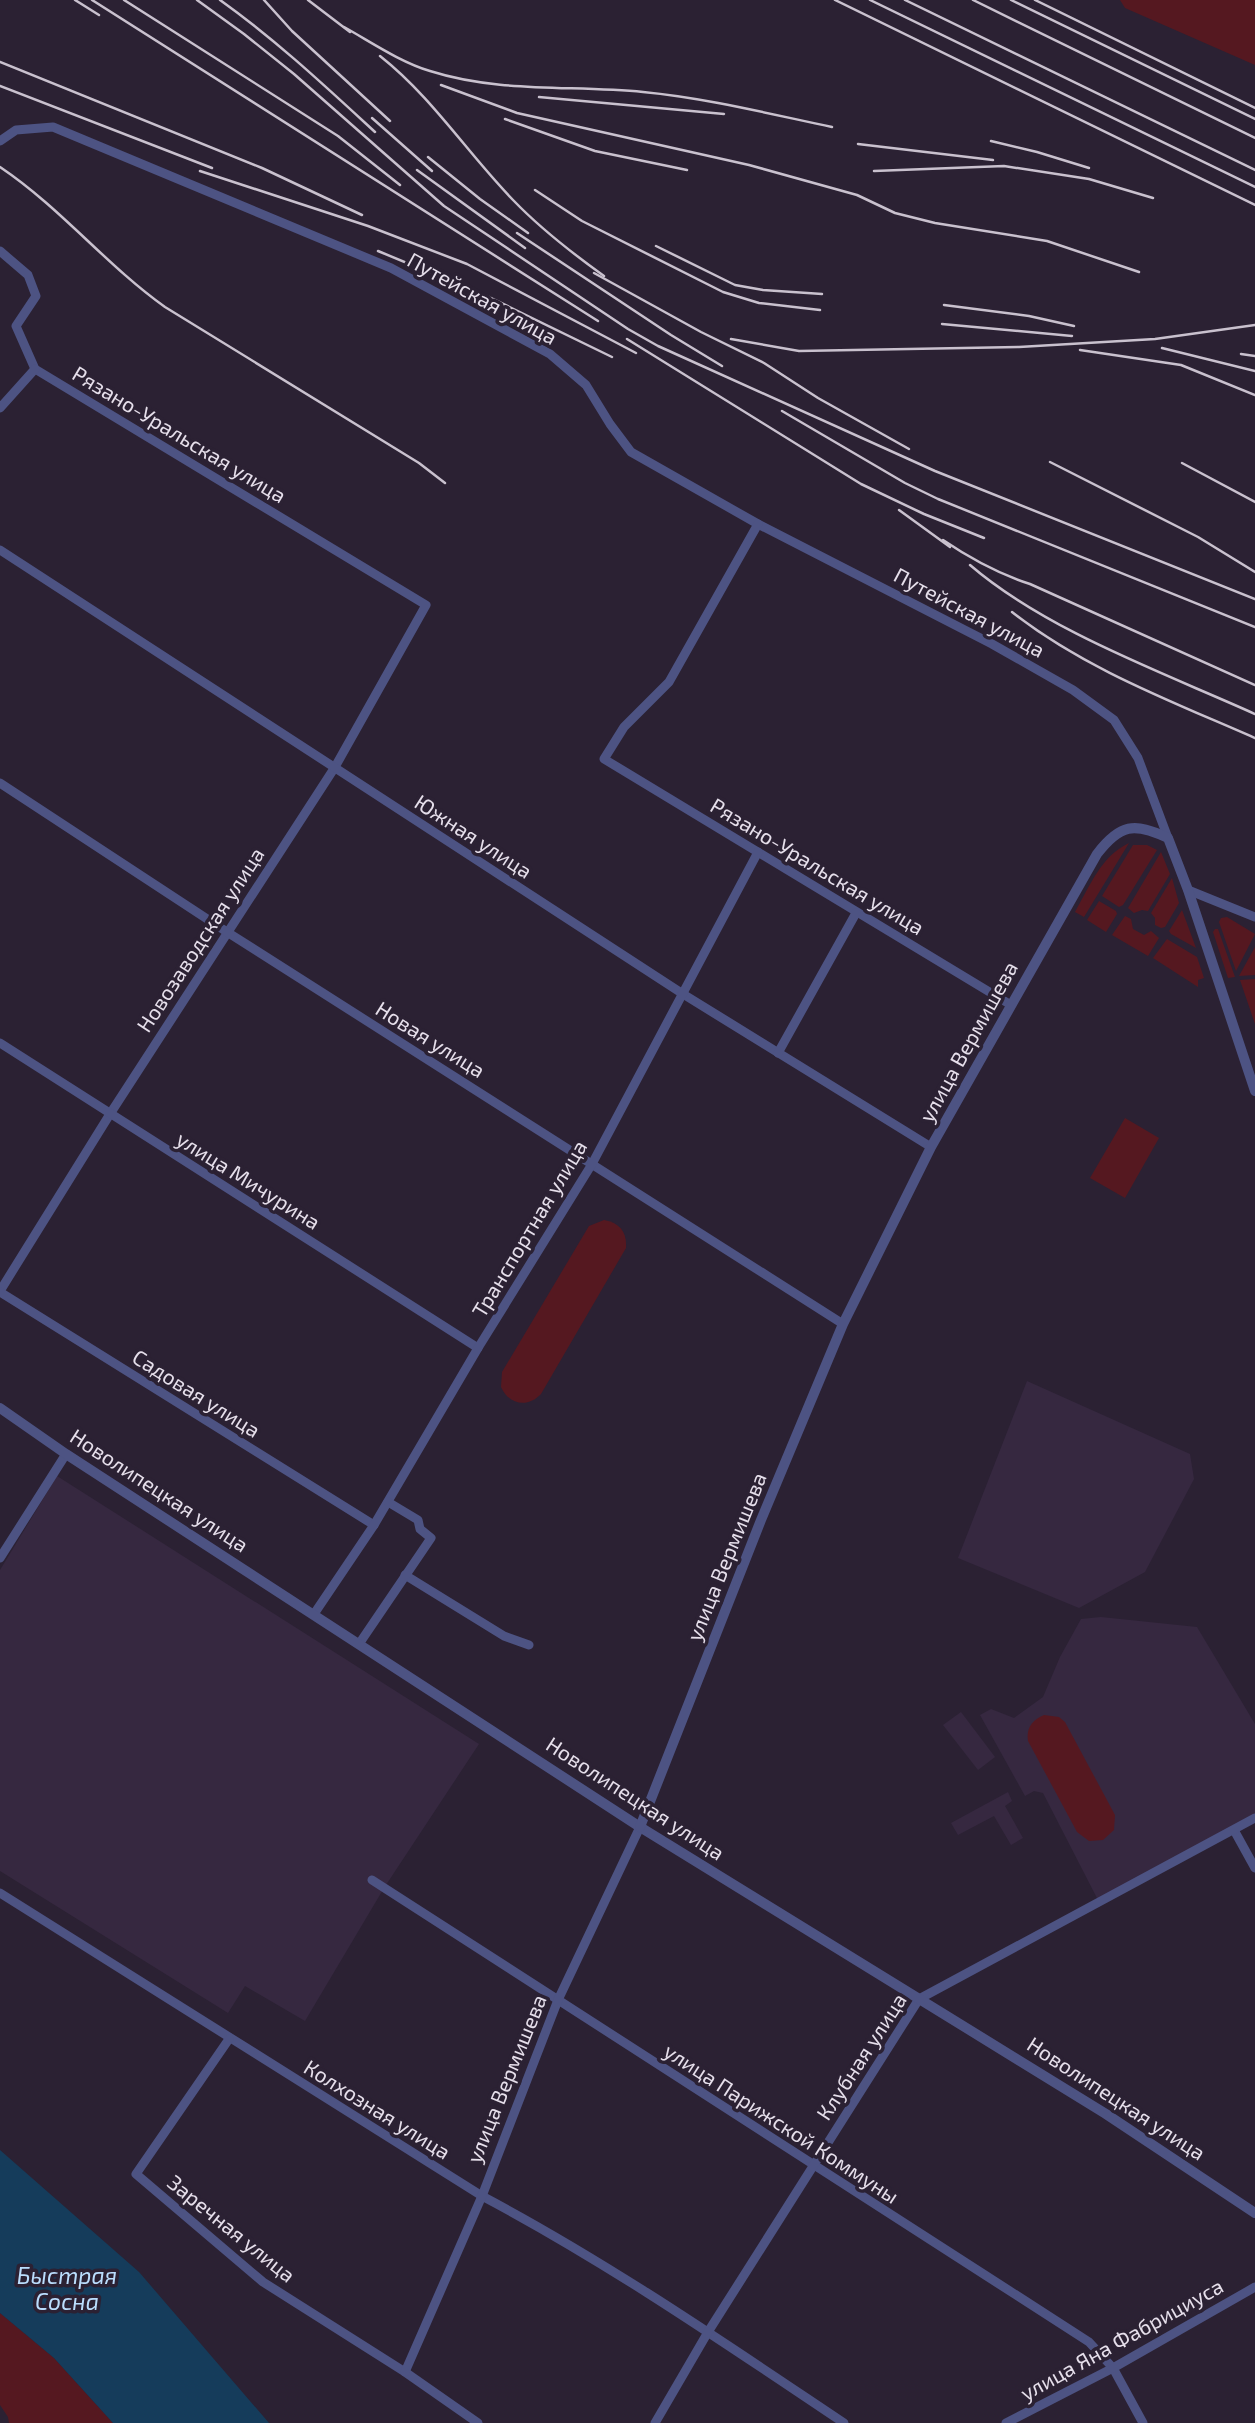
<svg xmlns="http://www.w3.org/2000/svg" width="1255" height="2423" viewBox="0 0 1255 2423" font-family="'Exo 2',sans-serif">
	<rect width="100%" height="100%" fill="#2b2133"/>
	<g fill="#362840">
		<path d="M1027 1381 1190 1454 1194 1479 1145 1572 1079 1608 958 1558Z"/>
		<path d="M57 1476 479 1744 384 1888 305 2021 245 1986 228 2013 0 1871V1570Z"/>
		<path d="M1101 1617 1197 1627 1255 1724V1818L1099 1902 1043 1793 1034 1791 1025 1796 980 1715 991 1709 1014 1718 1043 1697 1060 1657 1081 1619Z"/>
		<path d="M961 1712 995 1757 978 1770 943 1725Z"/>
		<path d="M1008 1792 1012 1801 1005 1806 1023 1838 1011 1845 994 1816 958 1835 951 1823Z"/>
	</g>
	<g fill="#551820">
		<path d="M1120 0H1255V65L1125 8Z"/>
		<path d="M1129 843 1084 917 1075 912C1090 886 1101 856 1129 843Z"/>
		<path d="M1133 845H1147L1157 850 1123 905 1119 907 1102 896Z"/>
		<path d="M1161 852 1170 874 1148 911 1142 910 1134 913 1128 908Z"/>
		<path d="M1172 878 1179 903 1165 927 1161 928 1155 925V918L1151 913Z"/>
		<path d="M1099 901 1116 911 1117 914 1106 932 1087 920Z"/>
		<path d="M1182 910 1196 948 1171 934 1169 931Z"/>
		<path d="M1125 916 1131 919 1133 929 1144 935 1151 931 1159 938 1148 956 1112 935Z"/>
		<path d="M1227 917 1255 934 1236 971 1219 922 1221 918Z"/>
		<path d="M1215 929H1218L1235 977 1228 978 1213 932Z"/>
		<path d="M1167 939 1197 957 1204 978 1198 980V987L1153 958Z"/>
		<path d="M1255 947V975L1239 976Z"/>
		<path d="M1255 979V1024L1240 980Z"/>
		<path d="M1125 1118 1159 1138 1125 1198 1090 1178Z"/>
		<path d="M604 1220C620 1223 627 1232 626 1248L541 1394C528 1408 509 1405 501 1387L502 1372 589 1226Z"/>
		<path d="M1044 1715 1059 1717 1065 1722 1115 1815 1114 1830 1103 1840 1089 1841 1077 1832 1028 1741C1026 1728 1032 1720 1044 1715Z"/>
		<path d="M0 2313 54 2358 113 2423H9L8 2417 0 2405Z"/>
	</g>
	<path fill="#153c5b" d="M0 2150 139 2272 269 2423H113L54 2358 0 2313Z"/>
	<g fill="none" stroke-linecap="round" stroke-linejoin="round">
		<g stroke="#4d5383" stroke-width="9">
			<path d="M0 141 16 130 53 127 391 268 550 354 586 385 610 424 631 452 758 524 992 644 1073 690 1114 720 1138 758 1168 838"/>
			<path d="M0 251 28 275 36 296 16 326 35 369 426 605 335 767 110 1114 0 1291"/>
			<path d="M0 408 35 369"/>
			<path d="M758 524 669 682 624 727 604 759 1011 1005"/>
			<path d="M0 550 683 994 931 1147"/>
			<path d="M0 783 227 932 843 1324"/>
			<path d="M1188 890 1255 917"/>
			<path d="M0 1043 478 1348"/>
			<path d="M778 1053 856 913"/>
			<path d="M0 1292 374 1525"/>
			<path d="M0 1558 66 1454"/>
			<path d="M405 1575 504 1636 529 1645"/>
			<path d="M314 1614 374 1525 478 1348 592 1164 758 852"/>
			<path d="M359 1644 431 1538 420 1529 418 1520 388 1502"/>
			<path d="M1234 1830 1255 1868"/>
			<path d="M372 1880 1089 2342 1113 2368 1143 2423"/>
			<path d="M0 1893 482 2196C607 2262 726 2344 844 2423"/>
			<path d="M229 2039 136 2174 263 2282 405 2372 478 2423"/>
			<path d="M405 2372 482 2196 558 2000 640 1827"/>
			<path d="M655 2423 708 2332 919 1999 1255 1818"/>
			<path d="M1006 2423 1113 2368 1255 2287"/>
		</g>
		<g stroke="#4d5383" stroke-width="10">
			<path d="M0 1408 66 1454 640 1827 1106 2114 1255 2213"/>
			<path d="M640 1827 761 1520 843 1324 931 1147 1097 854C1120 824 1134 822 1168 838L1188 890 1255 1091"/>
		</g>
		<g stroke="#c9c1ce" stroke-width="2.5">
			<path d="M75 0 99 15"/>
			<path d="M92 0 598 321"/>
			<path d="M124 0 338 136 400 185"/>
			<path d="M197 0 244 34 294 74 444 206 628 329 658 346 935 471 1255 599"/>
			<path d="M220 0C276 40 325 86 375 132"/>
			<path d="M264 0 292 31 390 121"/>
			<path d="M308 0 350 32"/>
			<path d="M835 0 1255 205"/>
			<path d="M870 0 1255 187"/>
			<path d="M905 0 1255 170"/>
			<path d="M973 0 1255 138"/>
			<path d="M1011 0 1255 119"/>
			<path d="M1035 0 1255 108"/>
			<path d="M344 27C371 42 400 62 430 71 499 93 571 85 643 92 706 98 770 114 832 127"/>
			<path d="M380 56C432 97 468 154 514 201 541 229 572 253 604 276"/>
			<path d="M0 62 262 168 362 215"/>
			<path d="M441 85 517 113 749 165 857 195 895 213 935 223 1047 241 1139 272"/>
			<path d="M0 86 212 168"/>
			<path d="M539 97 724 114"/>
			<path d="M372 118 432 171"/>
			<path d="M505 119 595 151 687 170"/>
			<path d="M991 141 1037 152 1089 168"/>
			<path d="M858 144 993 160"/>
			<path d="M428 157 480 199 528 233"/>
			<path d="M0 167C61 208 106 265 165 307L419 463 445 483"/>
			<path d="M417 170 525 248"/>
			<path d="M200 171 368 226 467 264 636 353"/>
			<path d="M874 171 1004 166 1089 179 1153 198"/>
			<path d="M535 190 582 221 723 292 759 303 820 310"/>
			<path d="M517 233 671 335 722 366"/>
			<path d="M656 246 735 285 763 290 822 294"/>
			<path d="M378 251 489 297 612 357"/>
			<path d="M594 273 701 332 764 363 818 398 909 449"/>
			<path d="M944 305 1029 316 1074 326"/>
			<path d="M942 324 1072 336"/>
			<path d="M627 339 861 484 924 514 984 538"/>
			<path d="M731 339 799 351 1019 347 1155 339 1255 325"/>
			<path d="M1162 348 1255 371"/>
			<path d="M1080 350 1181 365 1255 395"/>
			<path d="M1241 354 1255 356"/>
			<path d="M782 411 905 483 938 499 1255 627"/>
			<path d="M1050 462 1198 537 1255 572"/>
			<path d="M1182 463 1255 502"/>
			<path d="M899 510 950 547"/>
			<path d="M943 540C971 559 999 574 1030 584L1255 685"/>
			<path d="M970 565C1047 631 1162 672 1255 714"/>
			<path d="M1012 612C1085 669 1171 701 1255 738"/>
		</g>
	</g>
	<g text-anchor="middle" stroke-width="7" stroke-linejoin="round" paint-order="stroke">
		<g font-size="21" fill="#e6dfeb" stroke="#2b2133">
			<text transform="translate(482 299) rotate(29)" y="7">Путейская улица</text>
			<text transform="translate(179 435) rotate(31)" y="7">Рязано-Уральская улица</text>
			<text transform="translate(969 613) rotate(28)" y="7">Путейская улица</text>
			<text transform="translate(473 837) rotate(33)" y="7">Южная улица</text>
			<text transform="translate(817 867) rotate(31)" y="7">Рязано-Уральская улица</text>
			<text transform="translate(201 940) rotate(-57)" y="7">Новозаводская улица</text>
			<text transform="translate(430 1040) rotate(32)" y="7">Новая улица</text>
			<text transform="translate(969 1042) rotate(-61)" y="7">улица Вермишева</text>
			<text transform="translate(248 1181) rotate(32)" y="7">улица Мичурина</text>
			<text transform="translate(530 1229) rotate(-59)" y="7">Транспортная улица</text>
			<text transform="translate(196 1394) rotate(32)" y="7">Садовая улица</text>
			<text transform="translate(159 1491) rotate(33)" y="7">Новолипецкая улица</text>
			<text transform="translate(727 1557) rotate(-68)" y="7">улица Вермишева</text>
			<text transform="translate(635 1799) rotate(33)" y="7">Новолипецкая улица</text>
			<text transform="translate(862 2057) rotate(-57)" y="7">Клубная улица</text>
			<text transform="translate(507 2079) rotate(-68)" y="7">улица Вермишева</text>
			<text transform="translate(1116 2099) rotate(33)" y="7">Новолипецкая улица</text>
			<text transform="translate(377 2110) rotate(32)" y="7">Колхозная улица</text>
			<text transform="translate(781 2124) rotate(33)" y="7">улица Парижской Коммуны</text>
			<text transform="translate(231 2229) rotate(39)" y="7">Заречная улица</text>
			<text transform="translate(1122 2340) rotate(-29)" y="7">улица Яна Фабрициуса</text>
		</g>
		<g font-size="23" font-style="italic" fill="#baddfd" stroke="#2b2133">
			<text x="67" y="2284">Быстрая<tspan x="67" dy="26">Сосна</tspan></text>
		</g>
	</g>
</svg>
